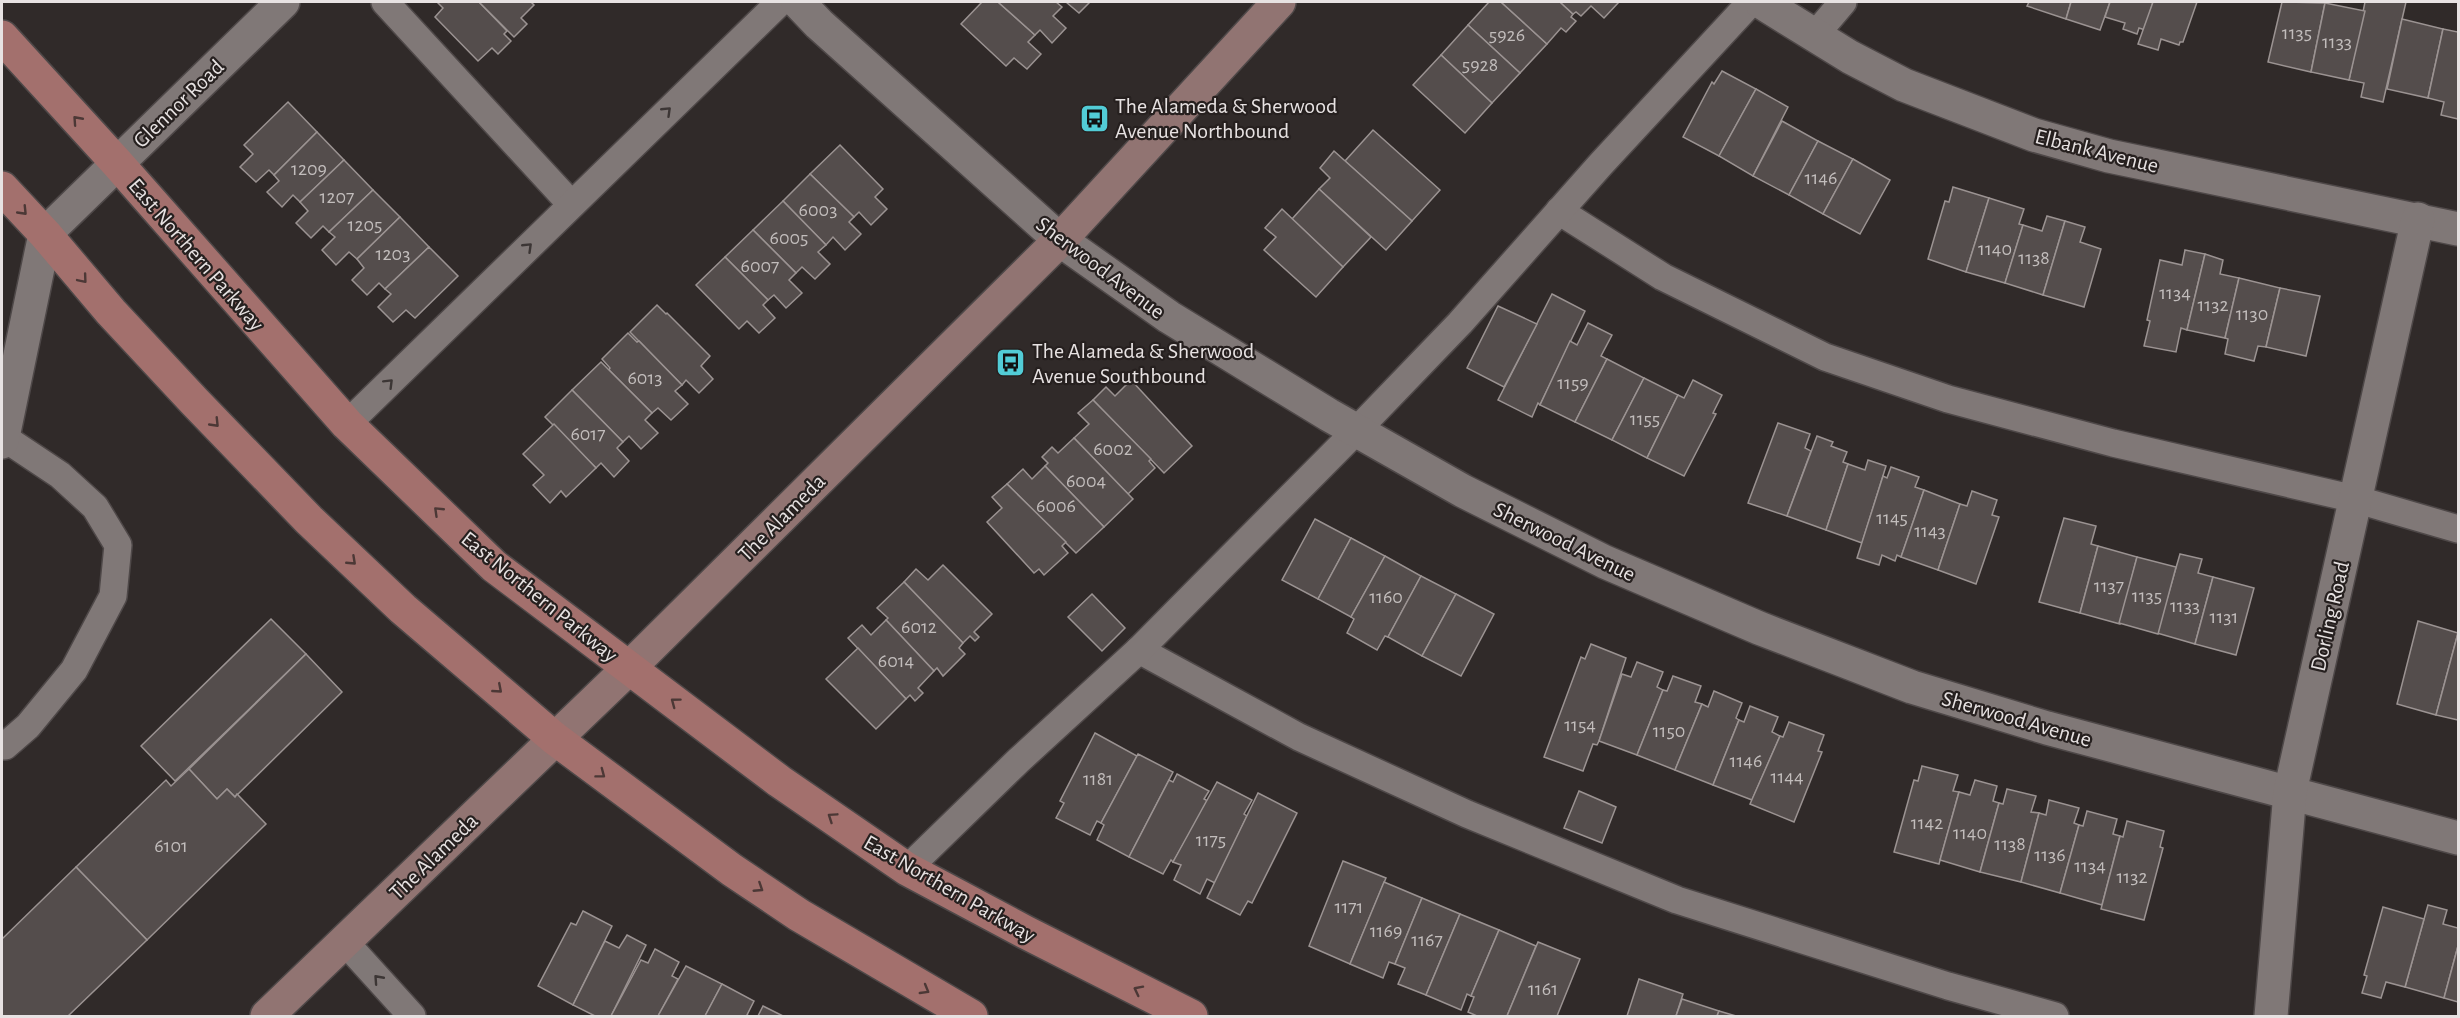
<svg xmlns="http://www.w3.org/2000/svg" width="2460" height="1018" viewBox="0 0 2460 1018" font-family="'Alegreya Sans',sans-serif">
	<rect width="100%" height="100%" fill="#302a29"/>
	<g fill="#544d4c" stroke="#9b9392" stroke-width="1.5">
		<path d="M437 2H479L507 31 504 34 511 41 498 54 492 48 478 61 435 17 443 8Z"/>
		<path d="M479 2H531L534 5 521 18 527 24 514 37Z"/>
		<path d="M982 2H998L1035 35 1028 42 1041 54 1027 69 1014 58 1006 66 961 24Z"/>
		<path d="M998 2H1056L1062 7 1053 16 1066 28 1052 43 1040 30 1035 35Z"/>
		<path d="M1066 2H1090L1079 13Z"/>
		<path d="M1489 2H1501L1547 44 1520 73 1468 25Z"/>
		<path d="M1501 2H1560L1573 14 1571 17 1576 21 1566 32 1561 28 1547 44Z"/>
		<path d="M1560 2H1619L1604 18 1591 6 1581 16 1576 12 1573 14Z"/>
		<path d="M2029 2H2071L2066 19 2027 6Z"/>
		<path d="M2071 2H2110L2100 30 2066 19Z"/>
		<path d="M2110 2H2153L2145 30 2139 28 2137 34 2123 29 2125 23 2105 17Z"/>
		<path d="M2153 2H2197L2183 42H2180L2179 45 2161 39 2158 50 2138 44Z"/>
		<path d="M2282 2 2325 3 2311 72 2268 62Z"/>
		<path d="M2365 2H2406L2383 102 2361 97 2364 83 2349 80Z"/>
		<path d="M2325 3 2365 11 2349 80 2311 72Z"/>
		<path d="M2402 19 2443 29 2428 98 2387 89Z"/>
		<path d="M1468 25 1520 73 1492 103 1441 55Z"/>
		<path d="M2443 29 2458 32V119L2441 115 2444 102 2428 98Z"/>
		<path d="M1441 55 1492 103 1465 133 1413 85Z"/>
		<path d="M1722 71 1756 89 1719 156 1683 137 1712 82 1714 84Z"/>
		<path d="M1756 89 1788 107 1753 176 1719 156Z"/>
		<path d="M288 102 317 132 274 175 269 170 256 182 240 167 253 154 244 145Z"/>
		<path d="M1782 121 1818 141 1789 195 1753 176Z"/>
		<path d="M1373 130 1440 190 1412 221 1345 161Z"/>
		<path d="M317 132 344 160 300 202 293 195 282 207 267 192 279 181 274 175Z"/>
		<path d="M1818 141 1853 159 1823 214 1789 195Z"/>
		<path d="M840 145 883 189 875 197 887 209 871 225 859 212 854 217 810 174Z"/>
		<path d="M1334 151 1412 221 1386 250 1319 189 1330 178 1320 168Z"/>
		<path d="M1853 159 1890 180 1860 234 1823 214Z"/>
		<path d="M344 160 373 190 329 232 323 226 311 238 296 223 308 211 300 202Z"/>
		<path d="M810 174 854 217 849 222 861 234 845 250 833 237 826 245 783 201Z"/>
		<path d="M1953 187 1989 198 1966 272 1928 259 1945 201 1949 202Z"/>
		<path d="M1319 189 1371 237 1343 267 1292 219Z"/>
		<path d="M373 190 400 217 357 259 349 252 336 265 322 250 335 237 329 232Z"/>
		<path d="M1989 198 2024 209 2019 224 2023 225 2005 283 1966 272Z"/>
		<path d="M783 201 826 245 818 252 830 264 815 279 802 267 796 273 753 230Z"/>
		<path d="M1282 209 1343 267 1316 297 1264 250 1276 237 1265 228Z"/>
		<path d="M2047 216 2065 221 2043 295 2005 283 2023 225 2042 231Z"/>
		<path d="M400 217 429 247 385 289 379 283 367 295 352 280 364 268 357 259Z"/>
		<path d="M2065 221 2085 227 2080 242 2101 249 2084 307 2043 295Z"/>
		<path d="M753 230 796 273 789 280 802 293 786 308 774 295 768 300 725 257Z"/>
		<path d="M429 247 458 276 415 318 406 310 393 322 378 307 391 294 385 289Z"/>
		<path d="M2185 250 2205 254 2187 330 2181 328 2176 352 2144 346 2150 321 2147 320 2160 260 2182 265Z"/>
		<path d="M2205 254 2223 260 2220 274 2239 278 2225 338 2187 330Z"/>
		<path d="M725 257 768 300 763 305 775 318 759 333 747 321 739 329 696 285Z"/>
		<path d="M2239 278 2280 288 2266 347 2258 346 2254 361 2225 354 2228 339 2225 338Z"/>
		<path d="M2280 288 2320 296 2306 356 2266 347Z"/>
		<path d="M1552 294 1585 311 1540 405 1538 403 1532 417 1498 400Z"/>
		<path d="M657 305 666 314 667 313 710 356 701 366 713 379 699 393 686 380 682 385 630 332Z"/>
		<path d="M1498 306 1537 324 1504 387 1467 368Z"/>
		<path d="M1588 323 1612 335 1601 356 1607 359 1575 422 1540 405 1570 341 1577 345Z"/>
		<path d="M628 333 637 342 639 341 682 385 675 391 688 404 671 420 658 408 652 413 609 370 610 368 602 359Z"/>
		<path d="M1607 359 1644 378 1612 440 1575 422Z"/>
		<path d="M601 362 652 413 645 420 658 433 641 449 629 436 623 442 572 390Z"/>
		<path d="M1644 378 1678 395 1647 458 1612 440Z"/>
		<path d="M1131 380 1192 446 1164 473 1093 400 1106 387 1115 396Z"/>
		<path d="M1693 380 1722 395 1713 413 1716 414 1684 476 1647 458 1678 395 1684 398Z"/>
		<path d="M572 390 623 442 617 448 629 461 614 477 601 463 596 468 545 417Z"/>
		<path d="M1093 400 1151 459 1149 461 1155 468 1128 494 1074 438 1089 424 1078 413Z"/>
		<path d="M1778 423 1810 434 1805 448 1811 451 1787 516 1748 503Z"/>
		<path d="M554 424 596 468 566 497 561 491 550 503 533 485 544 475 523 454Z"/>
		<path d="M1817 436 1833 442 1831 446 1847 452 1843 462 1848 464 1826 530 1787 516Z"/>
		<path d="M1074 438 1133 499 1104 527 1045 466 1048 463 1042 457 1052 447 1058 453Z"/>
		<path d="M1868 460 1886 466 1862 543 1826 530 1848 464 1865 470Z"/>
		<path d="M1045 466 1104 527 1076 553 1007 484 1023 469 1032 479Z"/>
		<path d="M1891 467 1919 477 1915 487 1924 490 1901 557 1897 555 1895 561 1882 555 1879 565 1857 558 1883 476 1887 478Z"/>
		<path d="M1007 484 1066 542 1062 546 1068 553 1044 575 1039 569 1034 573 987 522 1002 508 992 497Z"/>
		<path d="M1924 490 1960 504 1938 570 1901 557Z"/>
		<path d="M1972 491 1997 500 1992 515 1999 517 1976 584 1938 570 1960 504 1967 506Z"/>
		<path d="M2064 518 2096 526 2091 544 2098 546 2080 613 2039 602Z"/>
		<path d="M1315 519 1351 538 1318 599 1282 580Z"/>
		<path d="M1351 538 1385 556 1351 617 1318 599Z"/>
		<path d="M2098 546 2137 557 2120 624 2080 613Z"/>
		<path d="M2180 554 2202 559 2198 573 2213 577 2195 644 2157 633Z"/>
		<path d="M1385 556 1421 576 1388 637 1385 636 1377 650 1347 633 1354 619 1351 617Z"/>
		<path d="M2137 557 2176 567 2158 634 2119 623Z"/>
		<path d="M943 565 992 614 974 632 979 637 975 641 970 636 963 643 904 582 916 569 928 580Z"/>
		<path d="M1421 576 1456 594 1422 656 1388 637Z"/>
		<path d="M2213 577 2254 588 2236 655 2195 644Z"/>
		<path d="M904 582 963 643 959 648 965 654 943 676 937 668 934 671 886 620 888 618 877 608Z"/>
		<path d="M1092 594 1125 628 1102 651 1068 617Z"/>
		<path d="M1456 594 1494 614 1461 676 1422 656Z"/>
		<path d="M271 619 306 654 175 781 141 746Z"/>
		<path d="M886 620 934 671 918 688 923 693 915 701 910 695 906 699 848 638 862 625 871 635Z"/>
		<path d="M2418 621 2458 633 2436 715 2397 704Z"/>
		<path d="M2458 633V720L2436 715Z"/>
		<path d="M1591 644 1626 658 1599 741 1597 745 1593 744 1583 771 1544 757 1581 657 1585 659Z"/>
		<path d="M858 648 906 699 876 729 826 679Z"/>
		<path d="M306 654 342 692 235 797 227 789 217 799 189 769Z"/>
		<path d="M1637 662 1663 672 1657 687 1663 690 1637 755 1599 741 1622 674 1631 677Z"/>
		<path d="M1673 676 1701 686 1695 702 1702 704 1675 770 1637 755 1663 690 1667 691Z"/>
		<path d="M1714 691 1742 703 1736 718 1739 720 1713 785 1675 770 1702 704 1708 707Z"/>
		<path d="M1750 706 1778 717 1772 732 1780 736 1752 800 1713 785 1739 720 1744 722Z"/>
		<path d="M1789 722 1824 735 1818 751 1822 752 1794 822 1750 804 1780 736 1783 737Z"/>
		<path d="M1095 733 1137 756 1101 823 1097 821 1090 835 1056 818 1064 803 1060 801Z"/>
		<path d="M1138 754 1173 772 1129 857 1097 840 1104 825 1101 823Z"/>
		<path d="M1922 766 1958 775 1953 791 1959 792 1939 864 1894 852 1914 780 1918 781Z"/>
		<path d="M189 769 217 799 227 789 235 797 237 794 266 824 147 940 76 867 166 780 171 786Z"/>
		<path d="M1177 774 1209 791 1204 799 1208 801 1173 862 1171 860 1163 874 1129 857 1169 780 1173 782Z"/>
		<path d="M1975 780 1997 786 1993 801 1999 803 1980 872 1940 860 1959 792 1970 795Z"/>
		<path d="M1217 782 1252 800 1244 814 1247 816 1215 883 1207 879 1200 894 1174 880 1181 865 1173 862Z"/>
		<path d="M2007 789 2036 796 2031 812 2039 813 2021 882 1980 872 1999 803 2003 804Z"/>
		<path d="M1579 791 1616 807 1602 843 1564 828Z"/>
		<path d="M1258 793 1297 813 1252 903 1248 901 1240 915 1207 898Z"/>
		<path d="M2049 800 2079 808 2074 823 2079 825 2060 893 2021 882 2039 813 2046 815Z"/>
		<path d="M2087 811 2117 819 2113 834 2120 836 2102 905 2060 893 2079 825 2083 826Z"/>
		<path d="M2127 821 2164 831 2160 847 2163 848 2144 920 2101 909 2120 836 2123 837Z"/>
		<path d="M1343 861 1386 878 1350 964 1309 946Z"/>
		<path d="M76 867 147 940 68 1016H2V939Z"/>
		<path d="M1384 882 1422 898 1395 964 1389 962 1383 978 1350 964Z"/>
		<path d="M1422 898 1460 914 1426 995 1398 984 1405 968 1395 964Z"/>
		<path d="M2428 905 2447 910 2443 924 2458 928V946L2444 998 2405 987Z"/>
		<path d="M2383 907 2424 919 2405 987 2386 982 2381 998 2362 993 2367 976 2364 975Z"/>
		<path d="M583 911 612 926 573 1005 538 986 571 923 576 925Z"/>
		<path d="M1460 914 1499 930 1471 996 1467 994 1461 1010 1426 995Z"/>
		<path d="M1499 930 1536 946 1507 1016H1477L1468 1012 1474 997 1471 996Z"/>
		<path d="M627 935 646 945 611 1016H595L573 1005 605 941 619 948Z"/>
		<path d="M1538 942 1580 959 1557 1016H1507Z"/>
		<path d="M2458 946V1002L2444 998Z"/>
		<path d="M655 949 679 962 672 976 678 979 658 1016H611L641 960 648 963Z"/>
		<path d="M686 966 722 984 705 1016H658Z"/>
		<path d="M1639 979 1683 994 1676 1016H1627Z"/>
		<path d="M722 984 754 1001 747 1015 749 1016H705Z"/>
		<path d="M1682 999 1719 1011 1717 1016H1676Z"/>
		<path d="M763 1006 783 1016H758Z"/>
		<path d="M1719 1011 1736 1016H1717Z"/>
	</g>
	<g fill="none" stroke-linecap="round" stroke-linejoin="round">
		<defs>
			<g id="lane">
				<path d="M385 2 571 204"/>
				<path d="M1815 35 1843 2"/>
				<path d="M1559 211 1663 277 1825 357 1948 399 2113 443 2355 499 2458 529"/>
				<path d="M347 424 780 2"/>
				<path d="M1139 650 1299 737 1467 814 1677 900 1948 986 2055 1016"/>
				<path d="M2 746H5L28 726 74 670 113 596 118 545 95 507 60 475 3 437"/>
				<path d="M907 869 1018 761 1139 650 1357 430 1460 323 1601 164 1751 2"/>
				<path d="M344 941 412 1016"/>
			</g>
			<g id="street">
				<path d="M798 2 819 24 1060 240 1169 317 1329 415 1463 491 1605 562 1759 628 1912 687 2047 728 2458 838"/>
				<path d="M1761 2 1850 57 1904 85 2034 135 2109 156 2458 229"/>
				<path d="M2 442 45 234 283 2"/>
				<path d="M2271 1016 2290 792 2418 219"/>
			</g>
			<path id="secondary" d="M267 1016 629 668 1060 240 1279 2"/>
			<g id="primary">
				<path d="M2 37 117 163 347 424 494 566 779 781 907 869 1025 932 1191 1016"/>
				<path d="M2 188 45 234 111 312 194 401 309 520 403 609 554 738 732 870 799 915 971 1016"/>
			</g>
		</defs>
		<use href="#lane" stroke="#4e4848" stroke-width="30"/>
		<use href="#street" stroke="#4e4848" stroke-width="36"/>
		<use href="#secondary" stroke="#4e4848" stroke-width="36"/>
		<use href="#primary" stroke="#4e4848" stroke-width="36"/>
		<use href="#lane" stroke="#807877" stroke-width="27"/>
		<use href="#street" stroke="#807877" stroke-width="33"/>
		<use href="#secondary" stroke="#917472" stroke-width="33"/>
		<use href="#primary" stroke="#a3706d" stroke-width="33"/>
	</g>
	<defs><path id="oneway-chevron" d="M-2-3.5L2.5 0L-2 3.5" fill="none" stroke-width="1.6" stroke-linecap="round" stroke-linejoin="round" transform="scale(1.5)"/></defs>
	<g stroke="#3c3635">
		<use href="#oneway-chevron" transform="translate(667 111) rotate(-44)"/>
		<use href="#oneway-chevron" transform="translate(528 247) rotate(-44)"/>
		<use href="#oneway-chevron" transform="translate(389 383) rotate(-45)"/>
		<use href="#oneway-chevron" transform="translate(378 979) rotate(-132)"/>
	</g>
	<g stroke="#4c3836">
		<use href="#oneway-chevron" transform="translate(77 120) rotate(-132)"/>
		<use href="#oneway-chevron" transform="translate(23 211) rotate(46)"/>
		<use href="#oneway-chevron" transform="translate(83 279) rotate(50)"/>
		<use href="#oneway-chevron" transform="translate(215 423) rotate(46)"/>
		<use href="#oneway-chevron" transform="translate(438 511) rotate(-136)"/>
		<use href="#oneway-chevron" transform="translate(352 561) rotate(43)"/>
		<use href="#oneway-chevron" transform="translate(498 689) rotate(41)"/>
		<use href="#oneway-chevron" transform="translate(675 702) rotate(-143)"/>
		<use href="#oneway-chevron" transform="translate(601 774) rotate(37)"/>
		<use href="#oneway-chevron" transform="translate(832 817) rotate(-146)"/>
		<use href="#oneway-chevron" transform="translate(759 888) rotate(33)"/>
		<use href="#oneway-chevron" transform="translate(925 990) rotate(30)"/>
		<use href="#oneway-chevron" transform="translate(1138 990) rotate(-153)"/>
	</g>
	<defs>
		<symbol id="bus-square" viewBox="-11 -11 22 22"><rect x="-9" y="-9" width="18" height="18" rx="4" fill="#52ccd6" stroke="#26201f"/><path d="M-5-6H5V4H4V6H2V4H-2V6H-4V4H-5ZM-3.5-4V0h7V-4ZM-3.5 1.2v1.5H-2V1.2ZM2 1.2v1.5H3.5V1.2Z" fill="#111"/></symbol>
	</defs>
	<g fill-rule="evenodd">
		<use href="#bus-square" x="1078" y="102" width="33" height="33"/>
		<use href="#bus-square" x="994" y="346" width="33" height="33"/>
	</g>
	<g text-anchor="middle" stroke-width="4.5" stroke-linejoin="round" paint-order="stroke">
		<g font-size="20" fill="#c2bdbc">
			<text x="2297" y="39">1135</text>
			<text x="1507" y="41">5926</text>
			<text x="2337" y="48">1133</text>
			<text x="1480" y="71">5928</text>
			<text x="309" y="175">1209</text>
			<text x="1821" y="184">1146</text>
			<text x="337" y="203">1207</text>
			<text x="818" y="216">6003</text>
			<text x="365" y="231">1205</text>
			<text x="789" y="244">6005</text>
			<text x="1995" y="255">1140</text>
			<text x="393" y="260">1203</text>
			<text x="2034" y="264">1138</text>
			<text x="760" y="272">6007</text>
			<text x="2175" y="299">1134</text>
			<text x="2213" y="311">1132</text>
			<text x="2252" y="320">1130</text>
			<text x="645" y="384">6013</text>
			<text x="1573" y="389">1159</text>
			<text x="1645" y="425">1155</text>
			<text x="588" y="440">6017</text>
			<text x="1113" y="455">6002</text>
			<text x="1086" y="487">6004</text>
			<text x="1056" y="512">6006</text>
			<text x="1892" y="524">1145</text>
			<text x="1930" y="537">1143</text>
			<text x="2109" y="592">1137</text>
			<text x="2147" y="602">1135</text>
			<text x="1386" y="603">1160</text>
			<text x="2185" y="612">1133</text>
			<text x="2224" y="623">1131</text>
			<text x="919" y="633">6012</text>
			<text x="896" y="667">6014</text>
			<text x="1580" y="731">1154</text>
			<text x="1669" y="737">1150</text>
			<text x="1746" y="767">1146</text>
			<text x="1787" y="783">1144</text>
			<text x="1098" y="785">1181</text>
			<text x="1927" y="829">1142</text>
			<text x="1970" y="839">1140</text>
			<text x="1211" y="846">1175</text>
			<text x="2010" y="850">1138</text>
			<text x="171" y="852">6101</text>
			<text x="2050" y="861">1136</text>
			<text x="2090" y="872">1134</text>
			<text x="2132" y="883">1132</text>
			<text x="1349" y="913">1171</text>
			<text x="1386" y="937">1169</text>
			<text x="1427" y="946">1167</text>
			<text x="1543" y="995">1161</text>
		</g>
		<g font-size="22" fill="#e7e2e2" stroke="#26201f">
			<text transform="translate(178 103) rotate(-44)" y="8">Glennor Road</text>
			<text transform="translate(2097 150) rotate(14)" y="8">Elbank Avenue</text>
			<text transform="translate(197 254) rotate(49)" y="8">East Northern Parkway</text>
			<text transform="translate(1101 267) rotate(37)" y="8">Sherwood Avenue</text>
			<text transform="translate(781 517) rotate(-45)" y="8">The Alameda</text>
			<text transform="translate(1565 541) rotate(26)" y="8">Sherwood Avenue</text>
			<text transform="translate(540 596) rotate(39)" y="8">East Northern Parkway</text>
			<text transform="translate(2329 616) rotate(-77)" y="8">Dorling Road</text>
			<text transform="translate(2017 718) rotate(16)" y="8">Sherwood Avenue</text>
			<text transform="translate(433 856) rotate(-44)" y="8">The Alameda</text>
			<text transform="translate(950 888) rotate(30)" y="8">East Northern Parkway</text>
		</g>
		<g font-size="22" fill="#e7e2e2" stroke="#26201f" text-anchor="start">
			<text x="1115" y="113">The Alameda &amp; Sherwood<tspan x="1115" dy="25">Avenue Northbound</tspan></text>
			<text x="1032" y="358">The Alameda &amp; Sherwood<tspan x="1032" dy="25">Avenue Southbound</tspan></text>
		</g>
	</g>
	<rect width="2460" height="1018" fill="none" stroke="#e7e2e2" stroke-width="6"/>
</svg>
